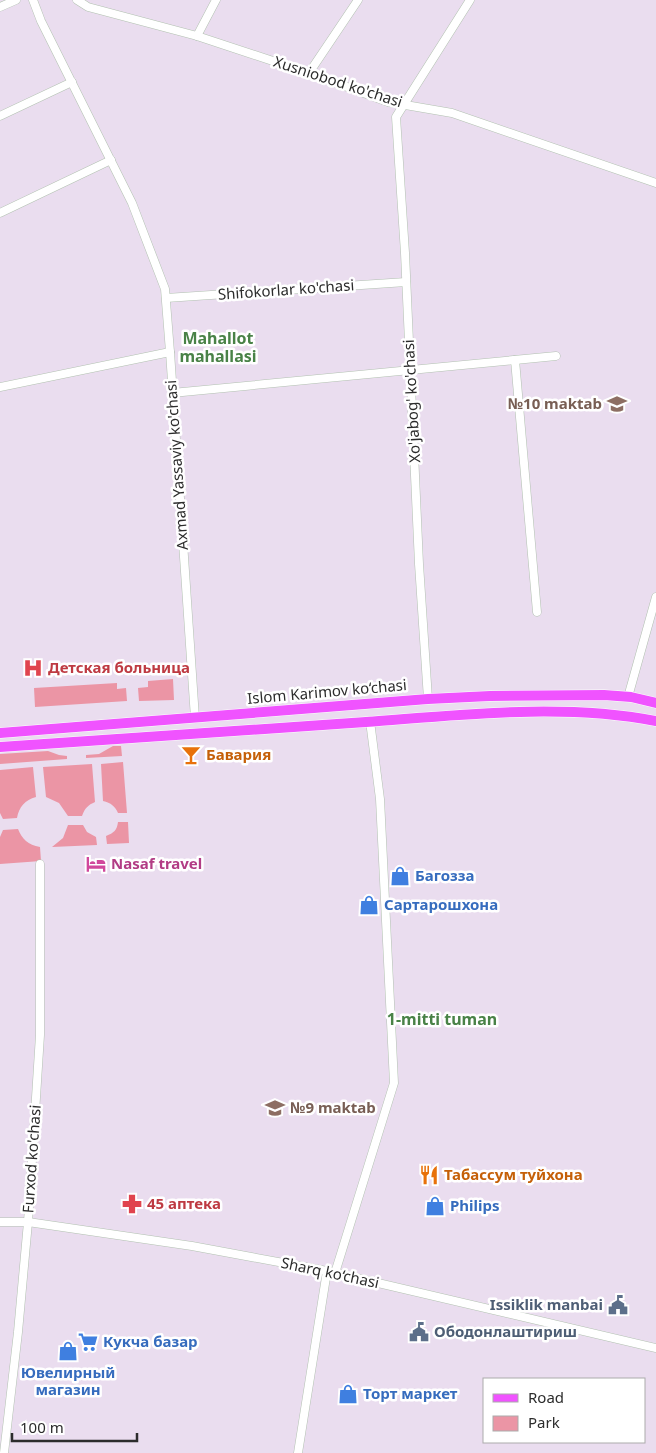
<svg xmlns="http://www.w3.org/2000/svg" width="656" height="1453" viewBox="0 0 656 1453" font-family="'Noto Sans',sans-serif">
	<rect width="100%" height="100%" fill="#eaddef"/>
	<g fill="#eb95a5">
		<path d="M173 679 174 700 139 701 138 688 148 687V681Z"/>
		<path d="M117 683V689L126 688 127 701 35 707 34 688Z"/>
		<path d="M113 746H121L122 756 86 758V755L99 754Z"/>
		<path d="M48 751 59 755 67 756V759L0 764V754Z"/>
		<path d="M123 762 127 813H118C115 806 111 803 103 801L101 764Z"/>
		<path d="M92 764 95 802C88 805 85 808 82 816H68L59 803 46 797 43 767Z"/>
		<path d="M33 767 36 797C25 800 19 807 17 818L3 819 0 813V770Z"/>
		<path d="M118 822H128L129 843 107 844 106 836C114 833 117 830 118 822Z"/>
		<path d="M68 825H83L87 832 96 837 97 845 52 847 63 838Z"/>
		<path d="M18 829C22 839 28 845 40 847L41 861 0 864V837L3 830Z"/>
	</g>
	<g fill="none" stroke-linecap="round" stroke-linejoin="round">
		<defs>
			<g id="minor">
				<path d="M33 0 41 21 132 203 165 289 170 352 195 718"/>
				<path d="M77 0 88 7 197 36 309 73 388 102 452 113 656 183"/>
				<path d="M0 7 16 0"/>
				<path d="M197 36 216 0"/>
				<path d="M309 73 358 0"/>
				<path d="M0 116 72 82"/>
				<path d="M0 213 111 160"/>
				<path d="M166 298 406 282"/>
				<path d="M515 360 537 612"/>
				<path d="M0 387 170 352"/>
				<path d="M172 393 556 356"/>
				<path d="M628 697 656 597"/>
				<path d="M428 699 419 564 405 253 396 117 470 0"/>
				<path d="M0 1222H28L192 1246 327 1271 656 1348"/>
				<path d="M335 1273 394 1083 380 799 370 721"/>
				<path d="M4 1453 18 1332 28 1222 40 1035V864"/>
				<path d="M298 1453 327 1271"/>
			</g>
			<g id="major">
				<path d="M0 733 428 699 490 696 604 695 631 697 656 703"/>
				<path d="M0 747C122 739 244 730 366 722 461 715 562 703 656 721"/>
			</g>
		</defs>
		<use href="#minor" stroke="#b2c1b1" stroke-width="9"/>
		<use href="#major" stroke="#fff" stroke-width="11"/>
		<use href="#minor" stroke="#fff" stroke-width="8"/>
		<use href="#major" stroke="#f053ff" stroke-width="10"/>
	</g>
	<defs>
		<symbol id="school-bare" viewBox="-9 -9 18 18"><path d="M0-5L7-2L0 1L-7-2ZM-4 1L0 2.5L4 1V4Q0 6-4 4Z" fill="#8d6e63" stroke="#fff" stroke-width="2.5" paint-order="stroke"/></symbol>
		<symbol id="hospital-bare" viewBox="-9 -9 18 18"><path d="M-5-5h3v3.5h4V-5h3V5h-3V1.5h-4V5h-3Z" fill="#e0444e" stroke="#fff" stroke-width="2.5" paint-order="stroke"/></symbol>
		<symbol id="bar-bare" viewBox="-9 -9 18 18"><path d="M-6-5H6L.8 .8V4.5H3.5V6h-7V4.5H-.8V.8Z" fill="#e8710a" stroke="#fff" stroke-width="2.5" paint-order="stroke"/></symbol>
		<symbol id="hotel-bare" viewBox="-9 -9 18 18"><path d="M-6-4.5h1.5V1H6V5H4.5V3h-9V5H-6ZM-4 0a1.8 1.8 0 1 1 3.6 0ZM.5 0V-2.5h3Q6-2.5 6 0Z" fill="#d1479c" stroke="#fff" stroke-width="2.5" paint-order="stroke"/></symbol>
		<symbol id="shop-bare" viewBox="-9 -9 18 18"><path d="M-5-2.5h2.3a2.7 3.5 0 0 1 5.4 0H5L5.5 6h-11ZM-1.5-2.5h3a1.5 2.3 0 0 0-3 0Z" fill="#3f7fe0" stroke="#fff" stroke-width="2.5" paint-order="stroke"/></symbol>
		<symbol id="restaurant-bare" viewBox="-9 -9 18 18"><path d="M-5-6h1v4h1v-4h1v4h1v-4h1v5L-1.5 .5V6h-2V.5L-5-1ZM5-6V6H3V1.5H1.5Q1.5-4 5-6Z" fill="#e8710a" stroke="#fff" stroke-width="2.5" paint-order="stroke"/></symbol>
		<symbol id="pharmacy-bare" viewBox="-9 -9 18 18"><path d="M-2-6h4v4h4v4h-4v4h-4v-4h-4v-4h4Z" fill="#e0444e" stroke="#fff" stroke-width="2.5" paint-order="stroke"/></symbol>
		<symbol id="civic-bare" viewBox="-9 -9 18 18"><path d="M-.6-6.5H3V-4.5H.6V-3L4-1V1h2V6H-6V1h2V-1L-.6-3ZM-1.2 2.5V6h2.4V2.5Z" fill="#5c6f8a" stroke="#fff" stroke-width="2.5" paint-order="stroke"/></symbol>
		<symbol id="supermarket-bare" viewBox="-9 -9 18 18"><path d="M-6-5.5h2.5l.6 2H6L4.5 2H-2.5L-4.4-4H-6ZM-1.5 3.2a1.3 1.3 0 1 0 .1 0ZM3 3.2a1.3 1.3 0 1 0 .1 0Z" fill="#3f7fe0" stroke="#fff" stroke-width="2.5" paint-order="stroke"/></symbol>
	</defs>
	<g fill-rule="evenodd">
		<use href="#school-bare" x="603" y="390" width="28" height="28"/>
		<use href="#hospital-bare" x="19" y="654" width="28" height="28"/>
		<use href="#bar-bare" x="177" y="741" width="28" height="28"/>
		<use href="#hotel-bare" x="82" y="850" width="28" height="28"/>
		<use href="#shop-bare" x="386" y="862" width="28" height="28"/>
		<use href="#shop-bare" x="355" y="891" width="28" height="28"/>
		<use href="#school-bare" x="261" y="1094" width="28" height="28"/>
		<use href="#restaurant-bare" x="415" y="1161" width="28" height="28"/>
		<use href="#pharmacy-bare" x="118" y="1190" width="28" height="28"/>
		<use href="#shop-bare" x="421" y="1192" width="28" height="28"/>
		<use href="#civic-bare" x="604" y="1291" width="28" height="28"/>
		<use href="#civic-bare" x="405" y="1318" width="28" height="28"/>
		<use href="#supermarket-bare" x="74" y="1328" width="28" height="28"/>
		<use href="#shop-bare" x="54" y="1337" width="28" height="28"/>
		<use href="#shop-bare" x="334" y="1380" width="28" height="28"/>
	</g>
	<g text-anchor="middle" stroke-width="5" stroke-linejoin="round" paint-order="stroke">
		<g font-size="15" fill="#2c2c2c" stroke="#fff">
			<text transform="translate(338 82) rotate(18)" y="5">Xusniobod ko'chasi</text>
			<text transform="translate(286 290) rotate(-4)" y="5">Shifokorlar ko'chasi</text>
			<text transform="translate(412 401) rotate(-93)" y="5">Xo'jabog' ko'chasi</text>
			<text transform="translate(177 465) rotate(-94)" y="5">Axmad Yassaviy ko'chasi</text>
			<text transform="translate(327 692) rotate(-5)" y="5">Islom Karimov ko‘chasi</text>
			<text transform="translate(32 1159) rotate(-86)" y="5">Furxod ko'chasi</text>
			<text transform="translate(330 1273) rotate(12)" y="5">Sharq ko‘chasi</text>
		</g>
		<g font-size="15" font-weight="bold" fill="#785e54" stroke="#fff" text-anchor="end">
			<text x="602" y="409">№10 maktab</text>
			<text x="290" y="1113" text-anchor="start">№9 maktab</text>
		</g>
		<g font-size="15" font-weight="bold" fill="#be3a42" stroke="#fff" text-anchor="start">
			<text x="48" y="673">Детская больница</text>
			<text x="147" y="1209">45 аптека</text>
		</g>
		<g font-size="15" font-weight="bold" fill="#c56008" stroke="#fff" text-anchor="start">
			<text x="206" y="760">Бавария</text>
			<text x="444" y="1180">Табассум туйхона</text>
		</g>
		<g font-size="15" font-weight="bold" fill="#b23c85" stroke="#fff" text-anchor="start">
			<text x="111" y="869">Nasaf travel</text>
		</g>
		<g font-size="15" font-weight="bold" fill="#366cbe" stroke="#fff" text-anchor="start">
			<text x="415" y="881">Багозза</text>
			<text x="384" y="910">Сартарошхона</text>
			<text x="450" y="1211">Philips</text>
			<text x="103" y="1347">Кукча базар</text>
			<text x="68" y="1378" text-anchor="middle">Ювелирный<tspan x="68" dy="17">магазин</tspan></text>
			<text x="363" y="1399">Торт маркет</text>
		</g>
		<g font-size="15" font-weight="bold" fill="#4e5e75" stroke="#fff" text-anchor="end">
			<text x="603" y="1310">Issiklik manbai</text>
			<text x="434" y="1337" text-anchor="start">Ободонлаштириш</text>
		</g>
		<g font-size="16" font-weight="bold" fill="#498247" stroke="#fff">
			<text x="218" y="344">Mahallot<tspan x="218" dy="18">mahallasi</tspan></text>
			<text x="442" y="1025">1-mitti tuman</text>
		</g>
	</g>
	<rect x="483" y="1378" width="162" height="65" fill="#ffffff" stroke="#ababab"/>
	<rect x="493" y="1394" width="25" height="8" fill="#f053ff" stroke="#ababab"/>
	<text x="528" y="1403" font-size="15" fill="#2c2c2c">Road</text>
	<rect x="493" y="1416" width="25" height="15" fill="#eb95a5" stroke="#ababab"/>
	<text x="528" y="1428" font-size="15" fill="#2c2c2c">Park</text>
	<path d="M12 1433v8h125v-8" fill="none" stroke="#2c2c2c" stroke-width="2.5"/>
	<text x="20" y="1433" font-size="15" fill="#2c2c2c" stroke="#ffffff" stroke-width="4" paint-order="stroke">100 m</text>
</svg>
